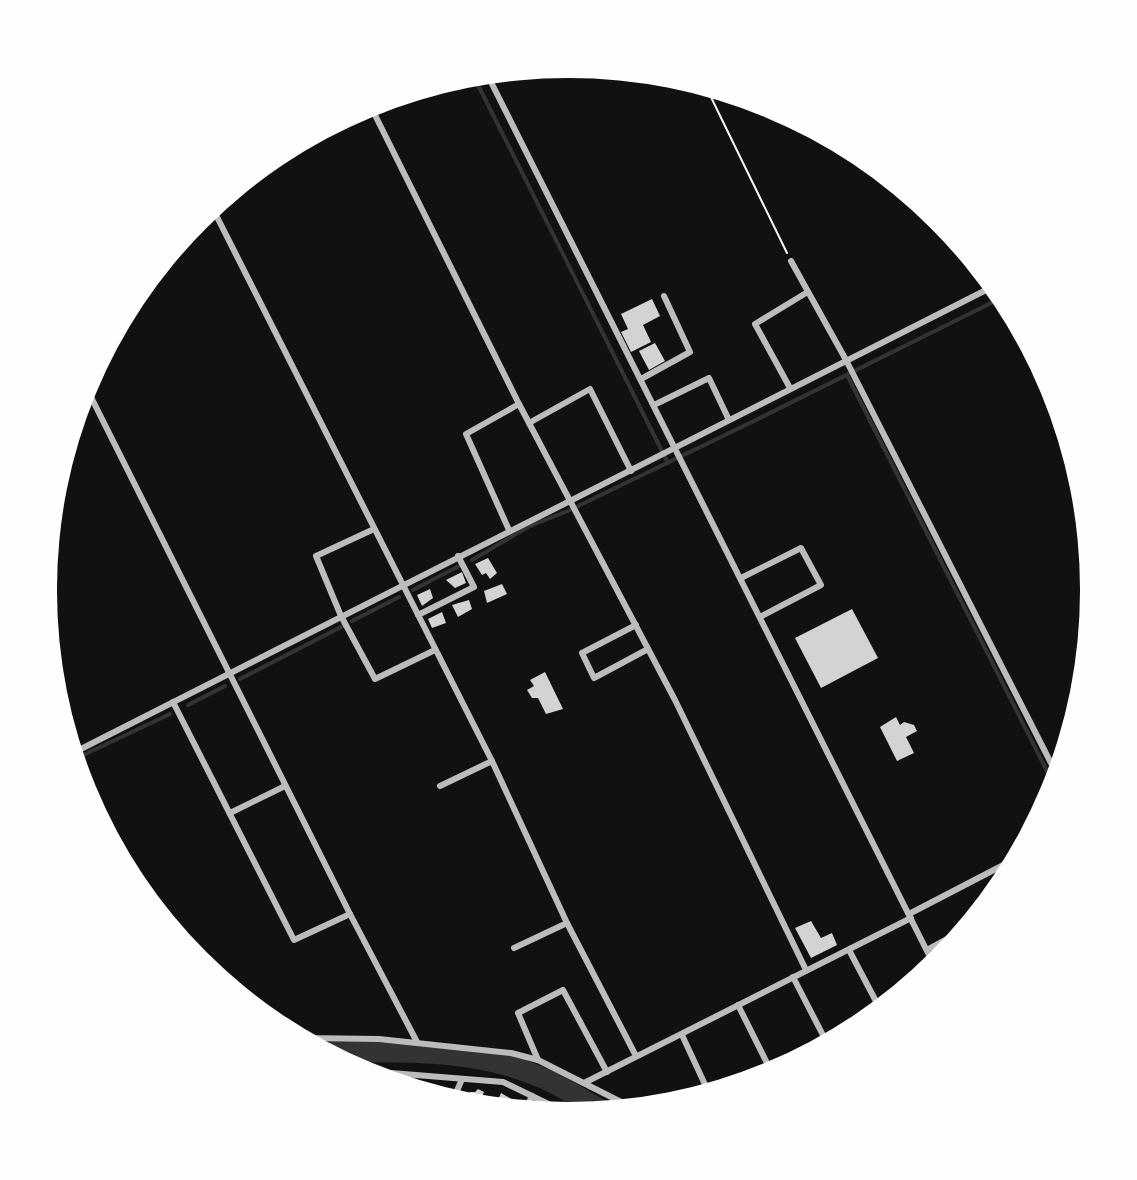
<svg xmlns="http://www.w3.org/2000/svg" width="1137" height="1180" viewBox="0 0 1137 1180" font-family="'DejaVu Sans',sans-serif">
	<rect width="100%" height="100%" fill="#111"/>
	<g fill="none" stroke-linecap="round" stroke-linejoin="round">
		<g stroke="#333" stroke-width="4">
			<path d="M474 77 668 463"/>
			<path d="M847 375 1053 783"/>
			<path d="M578 506 756 420 1001 298"/>
			<path d="M472 560 528 527 570 510"/>
			<path d="M413 590 459 566"/>
			<path d="M352 621 399 597"/>
			<path d="M240 679 345 625"/>
			<path d="M188 705 225 686"/>
			<path d="M77 758 170 714"/>
		</g>
		<path stroke="#333" stroke-width="21" d="M332 1052C399 1051 475 1049 538 1076 559 1084 579 1098 599 1109"/>
	</g>
	<g fill="#d3d3d3">
		<path d="M652 299 660 316 643 325 651 342 631 352 621 332 628 329 621 314Z"/>
		<path d="M655 343 665 361 649 370 639 351Z"/>
		<path d="M488 558 497 573 490 579 486 573 482 575 475 564Z"/>
		<path d="M462 572 466 583 455 588 446 580Z"/>
		<path d="M502 584 507 594 487 603 484 591Z"/>
		<path d="M430 589 433 598 422 606 417 595Z"/>
		<path d="M469 600 472 609 458 617 452 605Z"/>
		<path d="M852 609 878 658 821 688 795 638Z"/>
		<path d="M442 612 446 623 432 628 428 619Z"/>
		<path d="M545 672 563 709 546 714 538 698H532L527 690 534 686 530 680Z"/>
		<path d="M896 717 900 725 904 722 914 725 917 731 906 737 914 753 897 761 880 727Z"/>
		<path d="M811 921 821 938 832 933 837 945 811 958 795 928Z"/>
		<path d="M410 1082 423 1084 422 1088 409 1085Z"/>
		<path d="M433 1084 445 1091 443 1095 429 1091Z"/>
		<path d="M478 1089 484 1092 479 1103 467 1102 470 1092H475Z"/>
		<path d="M501 1093 513 1100 511 1106 496 1105Z"/>
	</g>
	<g fill="none" stroke-linecap="round" stroke-linejoin="round">
		<path stroke="#f5f5f5" stroke-width="2" d="M707 89 787 253"/>
		<g stroke="#bcbcbc" stroke-width="6">
			<path d="M488 76 933 963"/>
			<path d="M371 107 519 404 675 700 806 970"/>
			<path d="M213 209 492 761 567 923 636 1056"/>
			<path d="M791 261 846 360 1056 773"/>
			<path d="M641 379 690 352 664 296"/>
			<path d="M790 388 755 324 806 293"/>
			<path d="M87 389 350 914 417 1042"/>
			<path d="M654 405 709 378 729 420"/>
			<path d="M529 423 590 389 631 471"/>
			<path d="M374 529 316 556 341 616 375 679 435 650"/>
			<path d="M509 530 466 434 519 404"/>
			<path d="M741 578 801 548 821 585 760 617"/>
			<path d="M418 615 474 587 458 556"/>
			<path d="M636 625 582 653 594 678 648 649"/>
			<path d="M173 702 294 940 350 914"/>
			<path d="M75 752 992 287"/>
			<path d="M440 786 492 761"/>
			<path d="M230 813 285 786"/>
			<path d="M909 914 1013 860"/>
			<path d="M514 948 567 923"/>
			<path d="M849 950 879 1007"/>
			<path d="M927 950 960 932"/>
			<path d="M793 977 826 1041"/>
			<path d="M738 1005 771 1071"/>
			<path d="M682 1035 708 1091"/>
			<path d="M304 1038 379 1039 511 1053 538 1060 629 1106"/>
			<path d="M538 1060 518 1013 563 990 607 1072"/>
			<path d="M366 1071 503 1082 563 1111"/>
			<path d="M584 1083 911 918"/>
			<path d="M454 1098 462 1079"/>
			<path d="M526 1108 532 1096"/>
		</g>
	</g>
	<path d="M0 0H1137V1180H0ZM568 78H569A511 511 0 0 1 1080 589V591A511 511 0 0 1 569 1102H568A511 511 0 0 1 57 591V589A511 511 0 0 1 568 78Z" fill="#fefefe" fill-rule="evenodd"/>
</svg>
